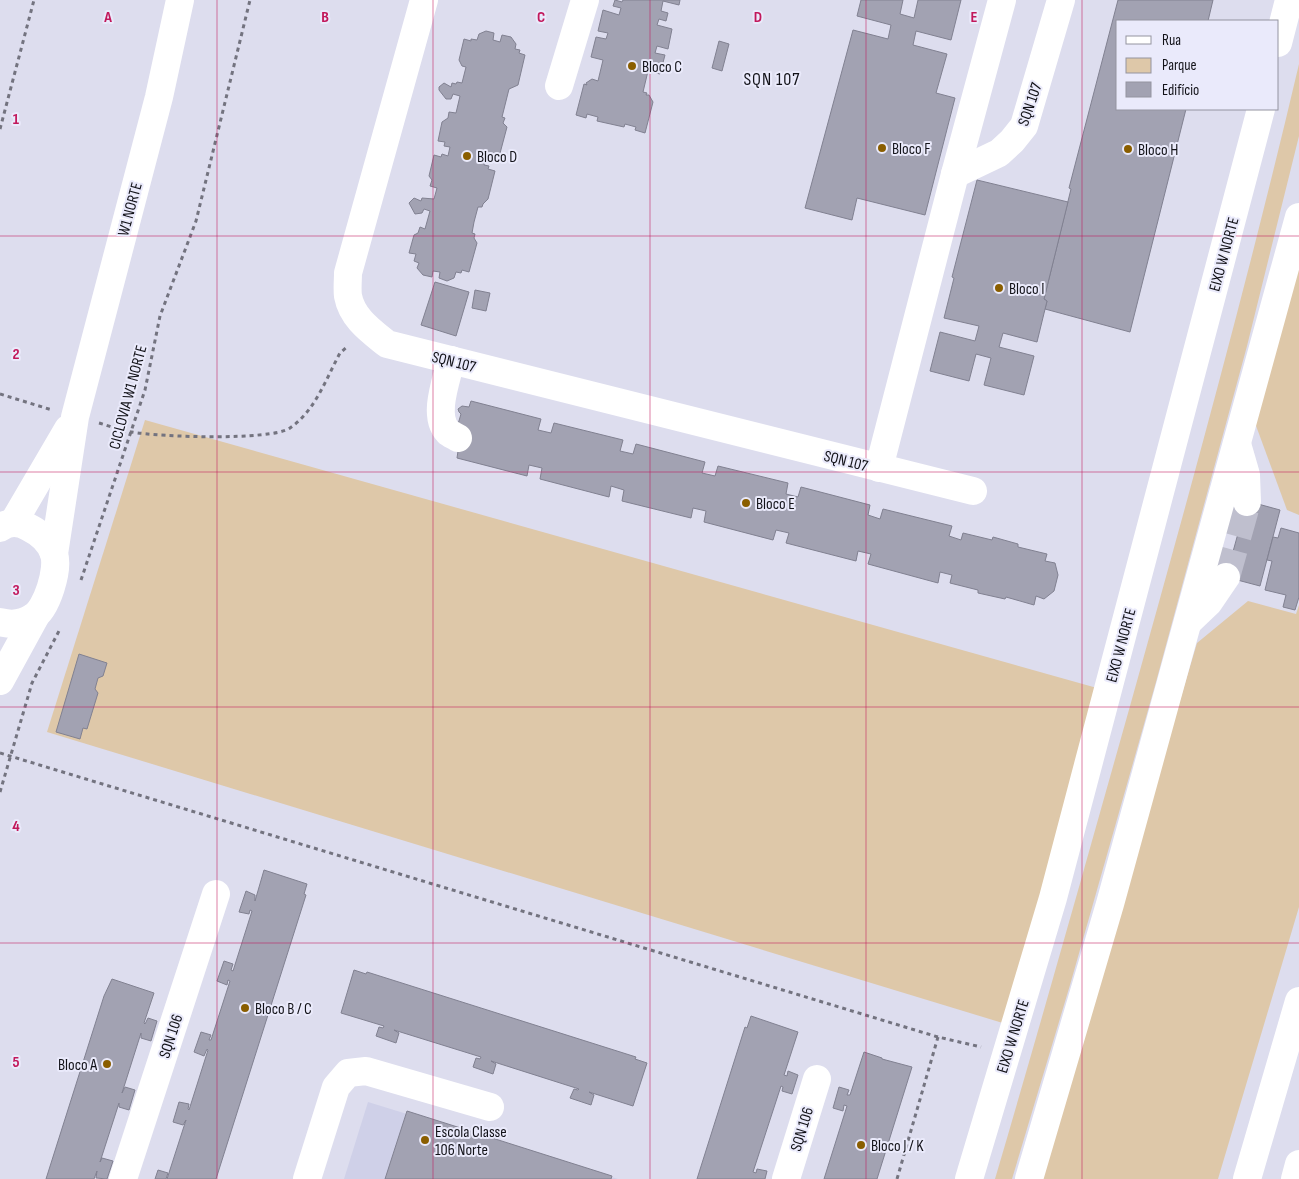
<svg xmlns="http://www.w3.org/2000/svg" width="1299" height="1179" viewBox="0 0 1299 1179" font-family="'Sofia Sans Condensed',sans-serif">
	<rect width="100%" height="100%" fill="#dde"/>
	<path fill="#cfd0e8" d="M368 1102 618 1179H344Z"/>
	<g fill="#dec8a9">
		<path d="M1299 64V136L1247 346 1156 682 1070 985 1012 1179H995C1042 1019 1087 859 1132 699 1191 488 1249 277 1299 64Z"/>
		<path d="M1297 264 1299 269V515L1287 510 1255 423Z"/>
		<path d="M145 420 1097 688 1006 1024 47 732Z"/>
		<path d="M1248 601 1296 614 1299 605V907L1218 1179H1038L1197 643Z"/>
	</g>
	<g fill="#a2a2b2" stroke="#818191">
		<path d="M615 0 622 2 623 0H680L679 5 663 1 661 11 668 13 666 21 659 19 657 25 672 29 668 49 657 46 655 53 665 55 660 74 648 71 643 92 647 93 646 95H649L653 102 645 133 635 130 636 127 625 124 624 127 597 121 598 117 587 114 586 118 576 115 584 84 587 85 586 83 592 79 598 81 603 60 591 57 596 37 606 39 608 33 598 31 603 10 619 15 621 8 613 6Z"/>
		<path d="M861 0H903L900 14 914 18 918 0H961L951 40 916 31 913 45 947 54 936 93 955 98 925 215 857 198 852 220 805 208 853 30 888 39 891 25 857 16Z"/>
		<path d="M1118 0H1213L1208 21H1118V109H1186L1130 332 1045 309 1047 301 1044 299 1071 189 1069 188Z"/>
		<path d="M486 31 494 33 493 40 500 42 502 35 511 37 516 44 515 49 520 50 519 53 525 55 518 85 509 89 502 117 505 118 503 123 507 127 499 157 492 155 491 158 486 157 484 165 489 166 488 169 495 171 488 199 483 204 482 207H478L474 222 472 233 475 234 474 238 477 243 469 272 462 270 461 273 456 272 454 278 447 281 439 278 440 272 433 271 432 277 423 275 417 268 419 263 414 261 416 254 409 253 414 235 418 233 420 227 425 229 430 211 424 209 422 213 415 214 409 203 414 198 421 201 422 198 434 199 437 188 430 186 432 180 429 176 434 155 441 157 442 154 448 156 450 147 444 146 445 142 438 141 442 122 448 118 449 112 456 113 460 96 453 94 451 99H446L439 90V87L444 83 451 87 452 83 456 84 457 82 462 83 466 67 462 66 459 60 464 39 471 41V39L477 40 479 34Z"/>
		<path d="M719 41 729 44 722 71 712 68Z"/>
		<path d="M977 180 1068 202 1044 299 1047 301 1037 342 1003 333 999 347 1034 356 1024 395 984 385 991 358 976 354 969 381 930 371 940 332 975 341 979 326 944 318 954 278 952 277Z"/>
		<path d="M435 282 469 292 456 336 421 325Z"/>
		<path d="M475 290 490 293 486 311 472 308Z"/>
		<path d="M471 401 541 419 538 430 551 433 554 423 623 440 620 451 633 454 636 444 705 462 702 473 715 476 718 466 788 483 786 494 798 497 801 487 870 505 868 515 880 519 883 509 952 526 949 536 961 540 963 533 992 540 993 537 1018 544V547L1047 554 1045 561 1055 563 1058 575 1054 591 1044 599 1036 596 1034 605 1006 597 1005 599 978 593V590L950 583 952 575 940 572 938 583 868 564 871 554 858 551 856 561 786 543 789 533 776 530 773 540 704 522 706 511 693 508 691 518 622 501 624 490 611 486 609 497 540 479 542 468 529 465 527 476 457 458 458 451 453 441 461 414 459 412 458 409 462 406 469 407Z"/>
		<path d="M1247 501 1280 510 1260 586 1226 577Z"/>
		<path d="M1281 528 1299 533V597L1295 610 1283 607 1286 595 1265 590 1272 561 1267 560 1273 537 1278 538Z"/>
		<path d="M79 654 107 663 103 676 98 678 95 689 98 693 87 729 83 728 80 739 56 732Z"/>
		<path d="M264 870 307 884 304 894 306 895 216 1179H167L186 1120 183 1125 173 1122 179 1102 189 1104 188 1109 189 1110 208 1050 207 1049 204 1056 194 1052 201 1032 211 1035 209 1040H211L230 981 228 980 227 985 217 981 224 961 233 964 231 970 233 971 252 911 250 910 249 914 239 912 246 891 255 895V901Z"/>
		<path d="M354 970 366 974 367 972 636 1057 635 1059 647 1063 633 1106 589 1092 594 1095 591 1105 570 1098 574 1089 578 1090 579 1089 491 1061 496 1064 493 1074 473 1067 476 1058 480 1059 481 1057 394 1030 399 1033 396 1043 376 1036 379 1027 383 1028 384 1026 341 1013Z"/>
		<path d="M112 979 154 993 144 1023 145 1024 148 1018 157 1021 151 1041 141 1038V1033L122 1093 125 1087 135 1090 129 1110 119 1107V1103L100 1162 102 1158 113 1161 107 1179 96 1178 97 1171 94 1179H46L104 996Z"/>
		<path d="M751 1016 798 1032 784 1075 787 1076 788 1071 798 1075 792 1094 782 1091 783 1087 781 1086 753 1172 756 1173 757 1169 767 1171 765 1179H697L745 1027 747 1028Z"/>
		<path d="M864 1052 882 1058V1059L912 1067 877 1179H824L847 1106 844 1105 843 1111 833 1108 839 1087 849 1090 847 1095H850Z"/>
		<path d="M407 1111 612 1176 611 1179H385Z"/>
		<path d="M158 1170 168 1173 166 1179H155Z"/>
	</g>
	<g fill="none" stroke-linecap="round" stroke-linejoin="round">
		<path stroke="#bfbfce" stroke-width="28" stroke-dasharray="28 14" stroke-linecap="butt" d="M1226 577 1247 502"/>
		<g stroke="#73737f" stroke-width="3" stroke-dasharray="4 4" stroke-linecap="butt">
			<path d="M0 129 34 0"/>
			<path d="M0 394 52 410"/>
			<path d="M99 423C110 426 121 431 132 432 158 437 271 441 290 428 315 411 326 379 340 353L348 346"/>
			<path d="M81 580 145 390 160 316 196 221 250 0"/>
			<path d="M0 753 938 1037 981 1047"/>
			<path d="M0 792 32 683 60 629"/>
			<path d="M897 1179 938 1037"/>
		</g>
		<g stroke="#fff" stroke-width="28">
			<path d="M424 0 348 273C348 280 347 289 348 296 352 318 371 331 387 344L973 491"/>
			<path d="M559 86 585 0"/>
			<path d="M955 174 999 153 1012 141 1024 126 1061 0"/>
			<path d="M451 360C447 379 432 416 448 432 450 434 455 436 458 438"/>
			<path d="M1237 444 1246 475 1247 502"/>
			<path d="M879 468 955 174 1002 0"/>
			<path d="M13 523 68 429"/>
			<path d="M0 528C9 521 19 522 28 527 40 533 50 541 54 554 59 569 47 609 33 617 23 624 11 625 0 622"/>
			<path d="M54 554 75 417 159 97 180 0"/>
			<path d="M1188 622 1209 602 1226 577"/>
			<path d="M0 681 35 617"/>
			<path d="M123 1179 216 894"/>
			<path d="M307 1179 336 1087 348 1073 366 1071 490 1107"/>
			<path d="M786 1179 817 1079"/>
		</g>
		<g stroke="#fff" stroke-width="28">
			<path d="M1278 43 1289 0"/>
			<path d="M969 1179 1053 898 1261 109"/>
			<path d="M1029 1179 1110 904 1299 217"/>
		</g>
		<g stroke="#fff" stroke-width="28">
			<path d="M1294 237 1299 250"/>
			<path d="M1247 1179 1299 1001"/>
			<path d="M1295 1179 1299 1164"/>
		</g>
	</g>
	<path fill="none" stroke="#c2185b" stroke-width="1" stroke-opacity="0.55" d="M217 0V1179M433 0V1179M650 0V1179M866 0V1179M1082 0V1179M0 236H1299M0 472H1299M0 707H1299M0 943H1299"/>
	<g fill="#8a5e00" stroke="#eaeafb" stroke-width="2">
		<circle cx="632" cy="66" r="5"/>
		<circle cx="882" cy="148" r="5"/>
		<circle cx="1128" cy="149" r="5"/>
		<circle cx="467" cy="156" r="5"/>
		<circle cx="999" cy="288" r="5"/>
		<circle cx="746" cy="503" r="5"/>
		<circle cx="245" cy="1008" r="5"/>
		<circle cx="107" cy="1064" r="5"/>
		<circle cx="425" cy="1140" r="5"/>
		<circle cx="861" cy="1145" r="5"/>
	</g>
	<g text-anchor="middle" stroke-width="4" stroke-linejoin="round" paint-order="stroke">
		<g font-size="16" fill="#121218" stroke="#eaeafb" text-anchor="start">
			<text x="642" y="72">Bloco C</text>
			<text x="892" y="154">Bloco F</text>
			<text x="1138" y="155">Bloco H</text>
			<text x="477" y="162">Bloco D</text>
			<text x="1009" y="294">Bloco I</text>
			<text x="756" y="509">Bloco E</text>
			<text x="255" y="1014">Bloco B / C</text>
			<text x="97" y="1070" text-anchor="end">Bloco A</text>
			<text x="435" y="1137">Escola Classe<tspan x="435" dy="18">106 Norte</tspan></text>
			<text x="871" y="1151">Bloco J / K</text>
		</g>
		<g font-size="16" fill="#121218" stroke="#eaeafb">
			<text transform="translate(1029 104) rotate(-71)" y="6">SQN 107</text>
			<text transform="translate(129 209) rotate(-75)" y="6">W1 NORTE</text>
			<text transform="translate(1223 254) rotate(-75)" y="6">EIXO W NORTE</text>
			<text transform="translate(454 361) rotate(14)" y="6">SQN 107</text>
			<text transform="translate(127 397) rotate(-75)" y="6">CICLOVIA W1 NORTE</text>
			<text transform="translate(846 460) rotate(14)" y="6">SQN 107</text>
			<text transform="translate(1120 645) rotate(-75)" y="6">EIXO W NORTE</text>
			<text transform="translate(170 1036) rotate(-72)" y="6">SQN 106</text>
			<text transform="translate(1012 1036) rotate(-73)" y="6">EIXO W NORTE</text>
			<text transform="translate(801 1129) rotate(-73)" y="6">SQN 106</text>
		</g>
		<g font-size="18" letter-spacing="1" fill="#121218" stroke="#eaeafb">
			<text x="772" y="85">SQN 107</text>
		</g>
	</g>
	<g font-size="16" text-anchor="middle" font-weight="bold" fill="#c2185b" stroke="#eaeafb" stroke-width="4" stroke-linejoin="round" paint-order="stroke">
		<text x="108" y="22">A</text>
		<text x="325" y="22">B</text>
		<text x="541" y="22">C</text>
		<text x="758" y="22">D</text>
		<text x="974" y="22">E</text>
		<text x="16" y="124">1</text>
		<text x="16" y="359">2</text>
		<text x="16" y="595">3</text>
		<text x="16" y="831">4</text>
		<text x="16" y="1067">5</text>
	</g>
	<rect x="1116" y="20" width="162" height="90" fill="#eaeafb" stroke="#9494a0"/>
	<rect x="1126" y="36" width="25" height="8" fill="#ffffff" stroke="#9494a0"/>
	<text x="1162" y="45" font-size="15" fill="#121218">Rua</text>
	<rect x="1126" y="58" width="25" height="15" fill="#dec8a9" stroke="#9494a0"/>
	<text x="1162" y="70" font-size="15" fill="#121218">Parque</text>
	<rect x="1126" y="82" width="25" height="15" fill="#a2a2b2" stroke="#9494a0"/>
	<text x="1162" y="95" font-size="15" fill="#121218">Edifício</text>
</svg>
